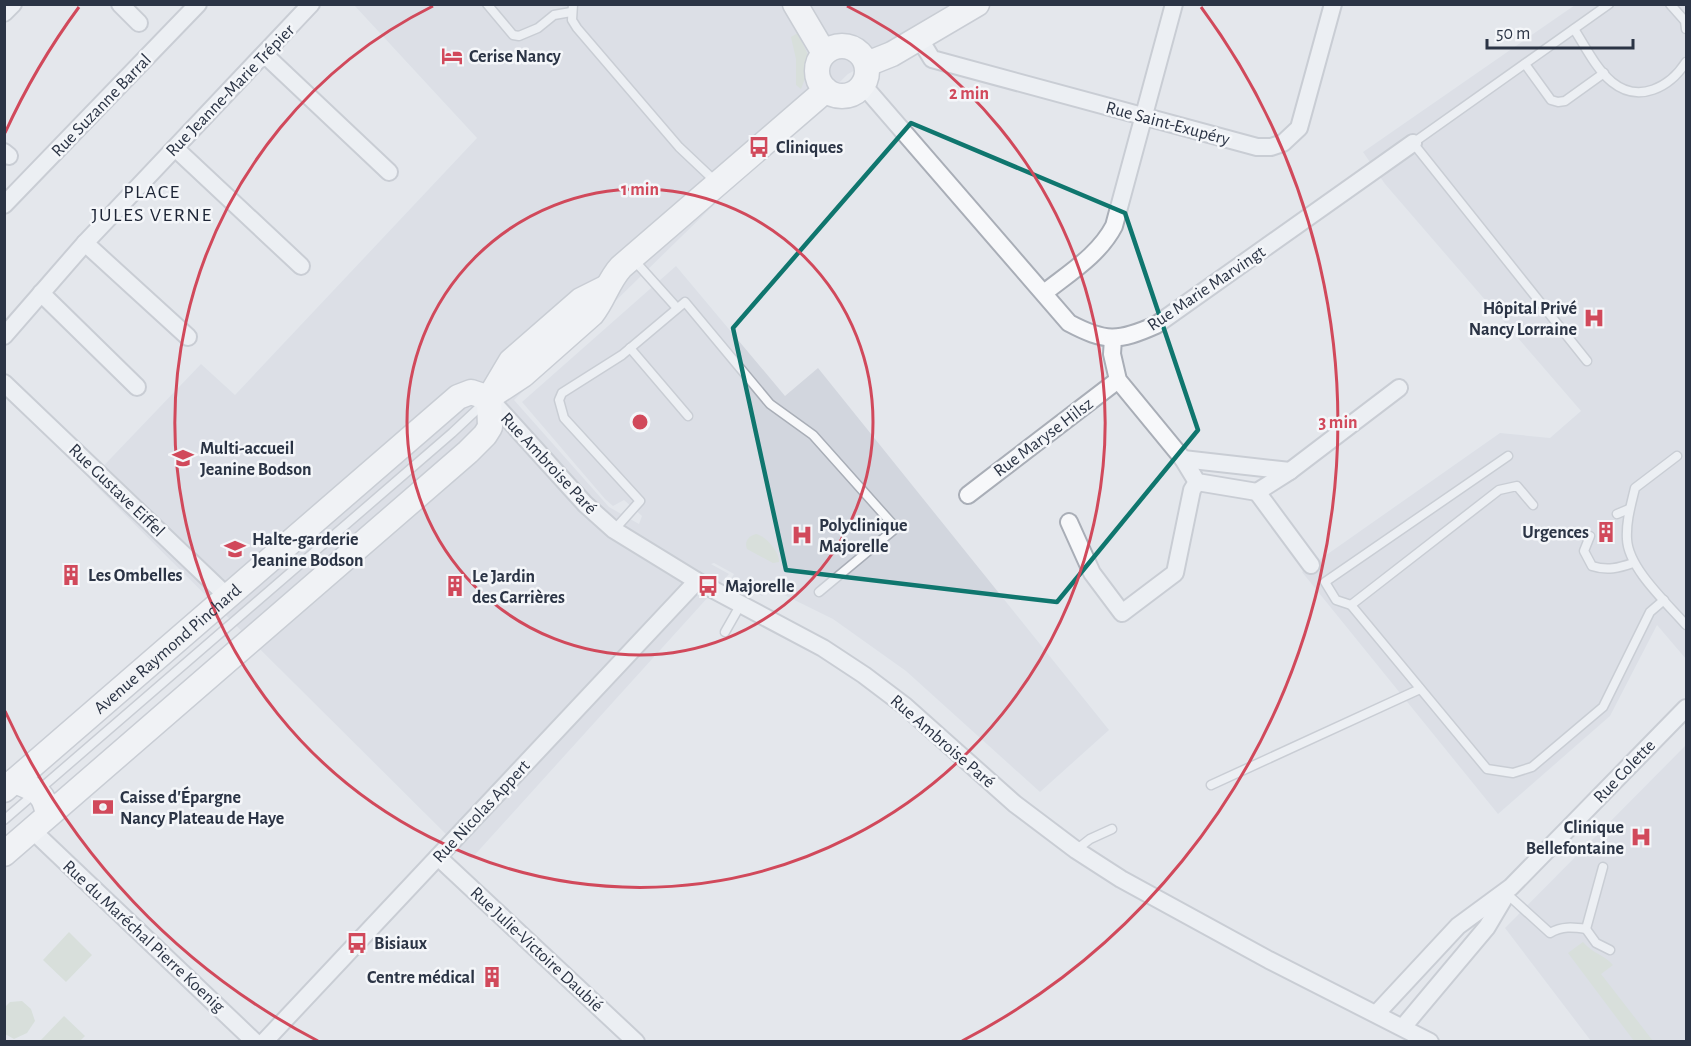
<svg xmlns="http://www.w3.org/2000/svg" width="1691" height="1046" viewBox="0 0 1691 1046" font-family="'Alegreya Sans',sans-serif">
	<rect width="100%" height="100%" fill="#e4e7ec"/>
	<g fill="#d2d6de">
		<path d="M354 5H974L848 74 514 400 609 507 639 524 642 516 624 500 613 506 605 499 522 402 676 266 785 396 818 368 1109 730 1040 792 906 671 833 619 772 589 762 596 731 579 734 574 714 563 711 564 729 574 471 859 90 480 201 364 235 395 477 138Z"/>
		<path d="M1575 5H1686V659L1657 625 1610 716 1498 814 1302 572 1500 433 1550 438 1581 411 1385 184 1363 152Z"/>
		<path d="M1686 745V1041H1591L1505 928Z"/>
	</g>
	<g fill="#c9d6c5">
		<path d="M798 33 808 55 806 76 801 89 796 85V59L791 37Z"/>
		<path d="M756 534C766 536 780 553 779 562L773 563 747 549C744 541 749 536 756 534Z"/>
		<path d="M69 932 92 955 66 982 43 960Z"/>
		<path d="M1583 942C1593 954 1605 955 1613 965L1601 974 1653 1041H1634L1568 953Z"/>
		<path d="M22 1001 31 1009 35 1021 27 1033 14 1039 5 1034V1007L10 1002Z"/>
		<path d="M64 1016 85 1036 80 1041H40Z"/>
	</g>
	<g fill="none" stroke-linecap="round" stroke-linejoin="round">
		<defs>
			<g id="lane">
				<path d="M487 4 513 35 519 36 538 28 554 15 571 12"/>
				<path d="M573 4 572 20 577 28 679 147 715 181"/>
				<path d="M1670 4 1685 21 1686 29"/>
				<path d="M1574 29C1585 46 1596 69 1612 82 1639 104 1670 87 1686 62"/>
				<path d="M1525 64 1551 100 1558 102 1565 101 1604 73"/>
				<path d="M633 259 677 308"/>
				<path d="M630 348 688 416"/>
				<path d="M1587 361 1413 143 1609 4"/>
				<path d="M1677 456 1635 488C1631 505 1626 521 1627 539 1628 568 1667 603 1686 625"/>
				<path d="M1533 505 1517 486 1499 490 1351 605 1487 769 1513 773 1532 767 1603 707 1650 612 1664 600"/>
				<path d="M1617 514 1629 509"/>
				<path d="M614 530 640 501 564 418 559 400 562 393 622 355 685 302 770 404 813 435 896 528 819 592"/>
				<path d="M1590 536 1584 551 1592 566C1607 571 1619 568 1633 563"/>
				<path d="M1351 605 1336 600 1325 582 1508 456"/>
				<path d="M725 632 741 604"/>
				<path d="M1211 785 1420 689"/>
				<path d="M4 820 452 433 484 403"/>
				<path d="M1076 850 1090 839 1112 829"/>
				<path d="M1507 894 1550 933C1562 926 1573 927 1586 929L1596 943 1610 950"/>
				<path d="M1586 929 1603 867"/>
			</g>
			<g id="street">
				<path d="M120 4 139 23"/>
				<path d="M4 13 13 4"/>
				<path d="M919 38 932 59 1257 147H1271L1283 143 1299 128 1333 4"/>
				<path d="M264 54 389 172"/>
				<path d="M863 85 1069 323C1105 342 1118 342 1156 325L1413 143"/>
				<path d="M175 148 301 266"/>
				<path d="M4 152 9 156"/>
				<path d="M4 205 198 4"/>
				<path d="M85 243 188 337"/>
				<path d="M41 293 137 387"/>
				<path d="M1044 293C1069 273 1099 255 1114 226L1174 4"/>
				<path d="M4 336 85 243 311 4"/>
				<path d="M1113 338 1112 354 1118 380 1183 459 1197 482 1257 492 1290 471 1399 388"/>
				<path d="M4 383 228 597"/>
				<path d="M489 398 585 504 614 530 697 581 823 648 864 675 905 706 1015 804 1076 850 1121 879 1269 960 1430 1042"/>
				<path d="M1183 459 1290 471"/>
				<path d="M1257 492 1311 565"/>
				<path d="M968 495 1118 380"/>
				<path d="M1069 522 1092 573 1122 613 1175 573 1192 490 1197 482"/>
				<path d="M32 830 255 1042"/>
				<path d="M438 857 636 1042"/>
				<path d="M1377 1013 1458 926 1511 887 1686 708"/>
				<path d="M1403 1027 1487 927 1506 895"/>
				<path d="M264 1042 697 581"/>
			</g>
			<g id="secondary">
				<path d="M795 4 824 53"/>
				<circle cx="842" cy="71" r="25"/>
				<path d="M867 64 892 54 977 4"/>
				<path d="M494 394 523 375 592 314C604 299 608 281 621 267L826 90"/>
				<path d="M15 781C36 790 44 791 48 815"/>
				<path id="s1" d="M4 790 458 397 471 392 489 398"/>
				<path d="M4 854 468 452 485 435 490 427 489 398 511 361 581 300 607 287"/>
			</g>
		</defs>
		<use href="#lane" stroke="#a9aeb7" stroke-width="11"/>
		<use href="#street" stroke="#a9aeb7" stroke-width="20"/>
		<use href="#secondary" stroke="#a9aeb7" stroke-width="27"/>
		<use href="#lane" stroke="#f7f8fa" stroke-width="8"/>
		<use href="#street" stroke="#f7f8fa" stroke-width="16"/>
		<use href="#secondary" stroke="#fff" stroke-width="24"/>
	</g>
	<path d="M0 0H1691V1046H0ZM911 123 1125 213 1198 430 1057 602 786 570 733 328Z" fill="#e4e7ec" fill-opacity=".55" fill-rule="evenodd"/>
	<path fill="none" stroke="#0f766e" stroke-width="4.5" stroke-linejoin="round" d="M911 123 1125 213 1198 430 1057 602 786 570 733 328Z"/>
	<g fill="none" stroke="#d1495b" stroke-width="3">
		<circle cx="640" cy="422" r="233"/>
		<path d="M847 6A465 465 0 1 1 433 6"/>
		<path d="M318 1041A698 698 0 0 1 5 711M5 133A698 698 0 0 1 79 7M1201 7A698 698 0 0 1 962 1041"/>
	</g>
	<defs>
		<symbol id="hotel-bare" viewBox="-9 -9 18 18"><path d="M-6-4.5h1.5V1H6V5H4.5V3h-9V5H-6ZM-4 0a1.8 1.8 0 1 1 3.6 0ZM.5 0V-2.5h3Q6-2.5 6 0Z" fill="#d1495b" stroke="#f4f6f9" stroke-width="2.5" paint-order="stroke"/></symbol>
		<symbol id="bus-bare" viewBox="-9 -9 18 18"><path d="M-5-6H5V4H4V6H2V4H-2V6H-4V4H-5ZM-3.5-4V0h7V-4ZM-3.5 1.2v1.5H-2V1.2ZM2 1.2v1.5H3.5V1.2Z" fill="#d1495b" stroke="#f4f6f9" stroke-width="2.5" paint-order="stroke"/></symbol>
		<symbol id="hospital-bare" viewBox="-9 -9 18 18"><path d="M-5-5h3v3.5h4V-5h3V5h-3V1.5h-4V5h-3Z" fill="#d1495b" stroke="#f4f6f9" stroke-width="2.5" paint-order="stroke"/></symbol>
		<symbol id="school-bare" viewBox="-9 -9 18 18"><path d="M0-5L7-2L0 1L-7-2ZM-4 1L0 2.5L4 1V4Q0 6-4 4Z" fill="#d1495b" stroke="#f4f6f9" stroke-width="2.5" paint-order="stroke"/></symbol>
		<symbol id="building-bare" viewBox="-9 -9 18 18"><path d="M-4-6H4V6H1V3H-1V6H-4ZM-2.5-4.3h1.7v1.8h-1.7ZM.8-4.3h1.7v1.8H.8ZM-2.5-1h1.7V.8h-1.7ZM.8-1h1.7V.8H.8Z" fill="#d1495b" stroke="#f4f6f9" stroke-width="2.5" paint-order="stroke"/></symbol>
		<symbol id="bank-bare" viewBox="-9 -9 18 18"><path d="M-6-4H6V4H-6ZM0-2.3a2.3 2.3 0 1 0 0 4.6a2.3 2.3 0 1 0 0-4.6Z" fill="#d1495b" stroke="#f4f6f9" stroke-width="2.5" paint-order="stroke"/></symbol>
	</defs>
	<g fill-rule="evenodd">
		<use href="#hotel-bare" x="437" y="41" width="30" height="30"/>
		<use href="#bus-bare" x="744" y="132" width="30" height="30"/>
		<use href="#hospital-bare" x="1579" y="303" width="30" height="30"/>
		<use href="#school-bare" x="168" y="443" width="30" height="30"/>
		<use href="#building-bare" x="1591" y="517" width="30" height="30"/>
		<use href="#hospital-bare" x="787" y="520" width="30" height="30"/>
		<use href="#school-bare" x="220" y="534" width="30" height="30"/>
		<use href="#building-bare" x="56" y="560" width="30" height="30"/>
		<use href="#building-bare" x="440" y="571" width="30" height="30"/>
		<use href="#bus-bare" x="693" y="571" width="30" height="30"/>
		<use href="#bank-bare" x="88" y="792" width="30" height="30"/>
		<use href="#hospital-bare" x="1626" y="822" width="30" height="30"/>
		<use href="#bus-bare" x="342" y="928" width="30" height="30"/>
		<use href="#building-bare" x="477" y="962" width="30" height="30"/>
	</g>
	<g text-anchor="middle" stroke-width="5" stroke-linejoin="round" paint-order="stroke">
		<g font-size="18" font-weight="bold" fill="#2b3445" stroke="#f4f6f9" text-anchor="start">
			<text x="469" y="62">Cerise Nancy</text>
			<text x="776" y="153">Cliniques</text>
			<text x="1577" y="314" text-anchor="end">Hôpital Privé<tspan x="1577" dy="21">Nancy Lorraine</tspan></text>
			<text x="200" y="454">Multi-accueil<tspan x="200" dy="21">Jeanine Bodson</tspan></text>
			<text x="819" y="531">Polyclinique<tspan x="819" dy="21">Majorelle</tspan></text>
			<text x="1589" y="538" text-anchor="end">Urgences</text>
			<text x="252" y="545">Halte-garderie<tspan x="252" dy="21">Jeanine Bodson</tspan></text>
			<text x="88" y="581">Les Ombelles</text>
			<text x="472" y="582">Le Jardin<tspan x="472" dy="21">des Carrières</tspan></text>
			<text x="725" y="592">Majorelle</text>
			<text x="120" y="803">Caisse d'Épargne<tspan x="120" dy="21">Nancy Plateau de Haye</tspan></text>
			<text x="1624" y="833" text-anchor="end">Clinique<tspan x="1624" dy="21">Bellefontaine</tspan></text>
			<text x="374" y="949">Bisiaux</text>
			<text x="475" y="983" text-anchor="end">Centre médical</text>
		</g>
		<g font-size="18" fill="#2b3445" stroke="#f4f6f9">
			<text transform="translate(230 90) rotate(-46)" y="6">Rue Jeanne-Marie Trépier</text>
			<text transform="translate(101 105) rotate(-46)" y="6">Rue Suzanne Barral</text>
			<text transform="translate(1168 123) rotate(15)" y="6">Rue Saint-Exupéry</text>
			<text transform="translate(1206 288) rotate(-34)" y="6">Rue Marie Marvingt</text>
			<text transform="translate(1043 437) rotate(-37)" y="6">Rue Maryse Hilsz</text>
			<text transform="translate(549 463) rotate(47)" y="6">Rue Ambroise Paré</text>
			<text transform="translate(117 490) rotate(44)" y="6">Rue Gustave Eiffel</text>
			<text dy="6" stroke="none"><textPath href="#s1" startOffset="216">Avenue Raymond Pinchard</textPath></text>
			<text transform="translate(943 741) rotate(41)" y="6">Rue Ambroise Paré</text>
			<text transform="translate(1624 771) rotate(-46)" y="6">Rue Colette</text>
			<text transform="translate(481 811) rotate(-47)" y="6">Rue Nicolas Appert</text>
			<text transform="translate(144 936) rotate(43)" y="6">Rue du Maréchal Pierre Koenig</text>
			<text transform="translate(537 949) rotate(43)" y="6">Rue Julie-Victoire Daubié</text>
		</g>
		<g font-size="20" letter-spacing="1.5" fill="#1d2536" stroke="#f4f6f9">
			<text x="152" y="198">PLACE<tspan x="152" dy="23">JULES VERNE</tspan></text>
		</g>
	</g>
	<circle cx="640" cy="422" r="9" fill="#d1495b" stroke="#f4f6f9" stroke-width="3"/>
	<g font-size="18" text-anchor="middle" font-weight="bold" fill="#d1495b" stroke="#f4f6f9" stroke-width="5" stroke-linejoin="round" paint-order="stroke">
		<text x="969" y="99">2 min</text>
		<text x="640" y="195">1 min</text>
		<text x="1338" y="428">3 min</text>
	</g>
	<rect width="1691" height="1046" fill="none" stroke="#2b3445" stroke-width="12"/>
	<path d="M1487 39v9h146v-9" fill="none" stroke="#2b3445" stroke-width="3"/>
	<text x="1496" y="39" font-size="18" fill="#2b3445" stroke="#f4f6f9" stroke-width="4.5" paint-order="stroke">50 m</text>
</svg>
